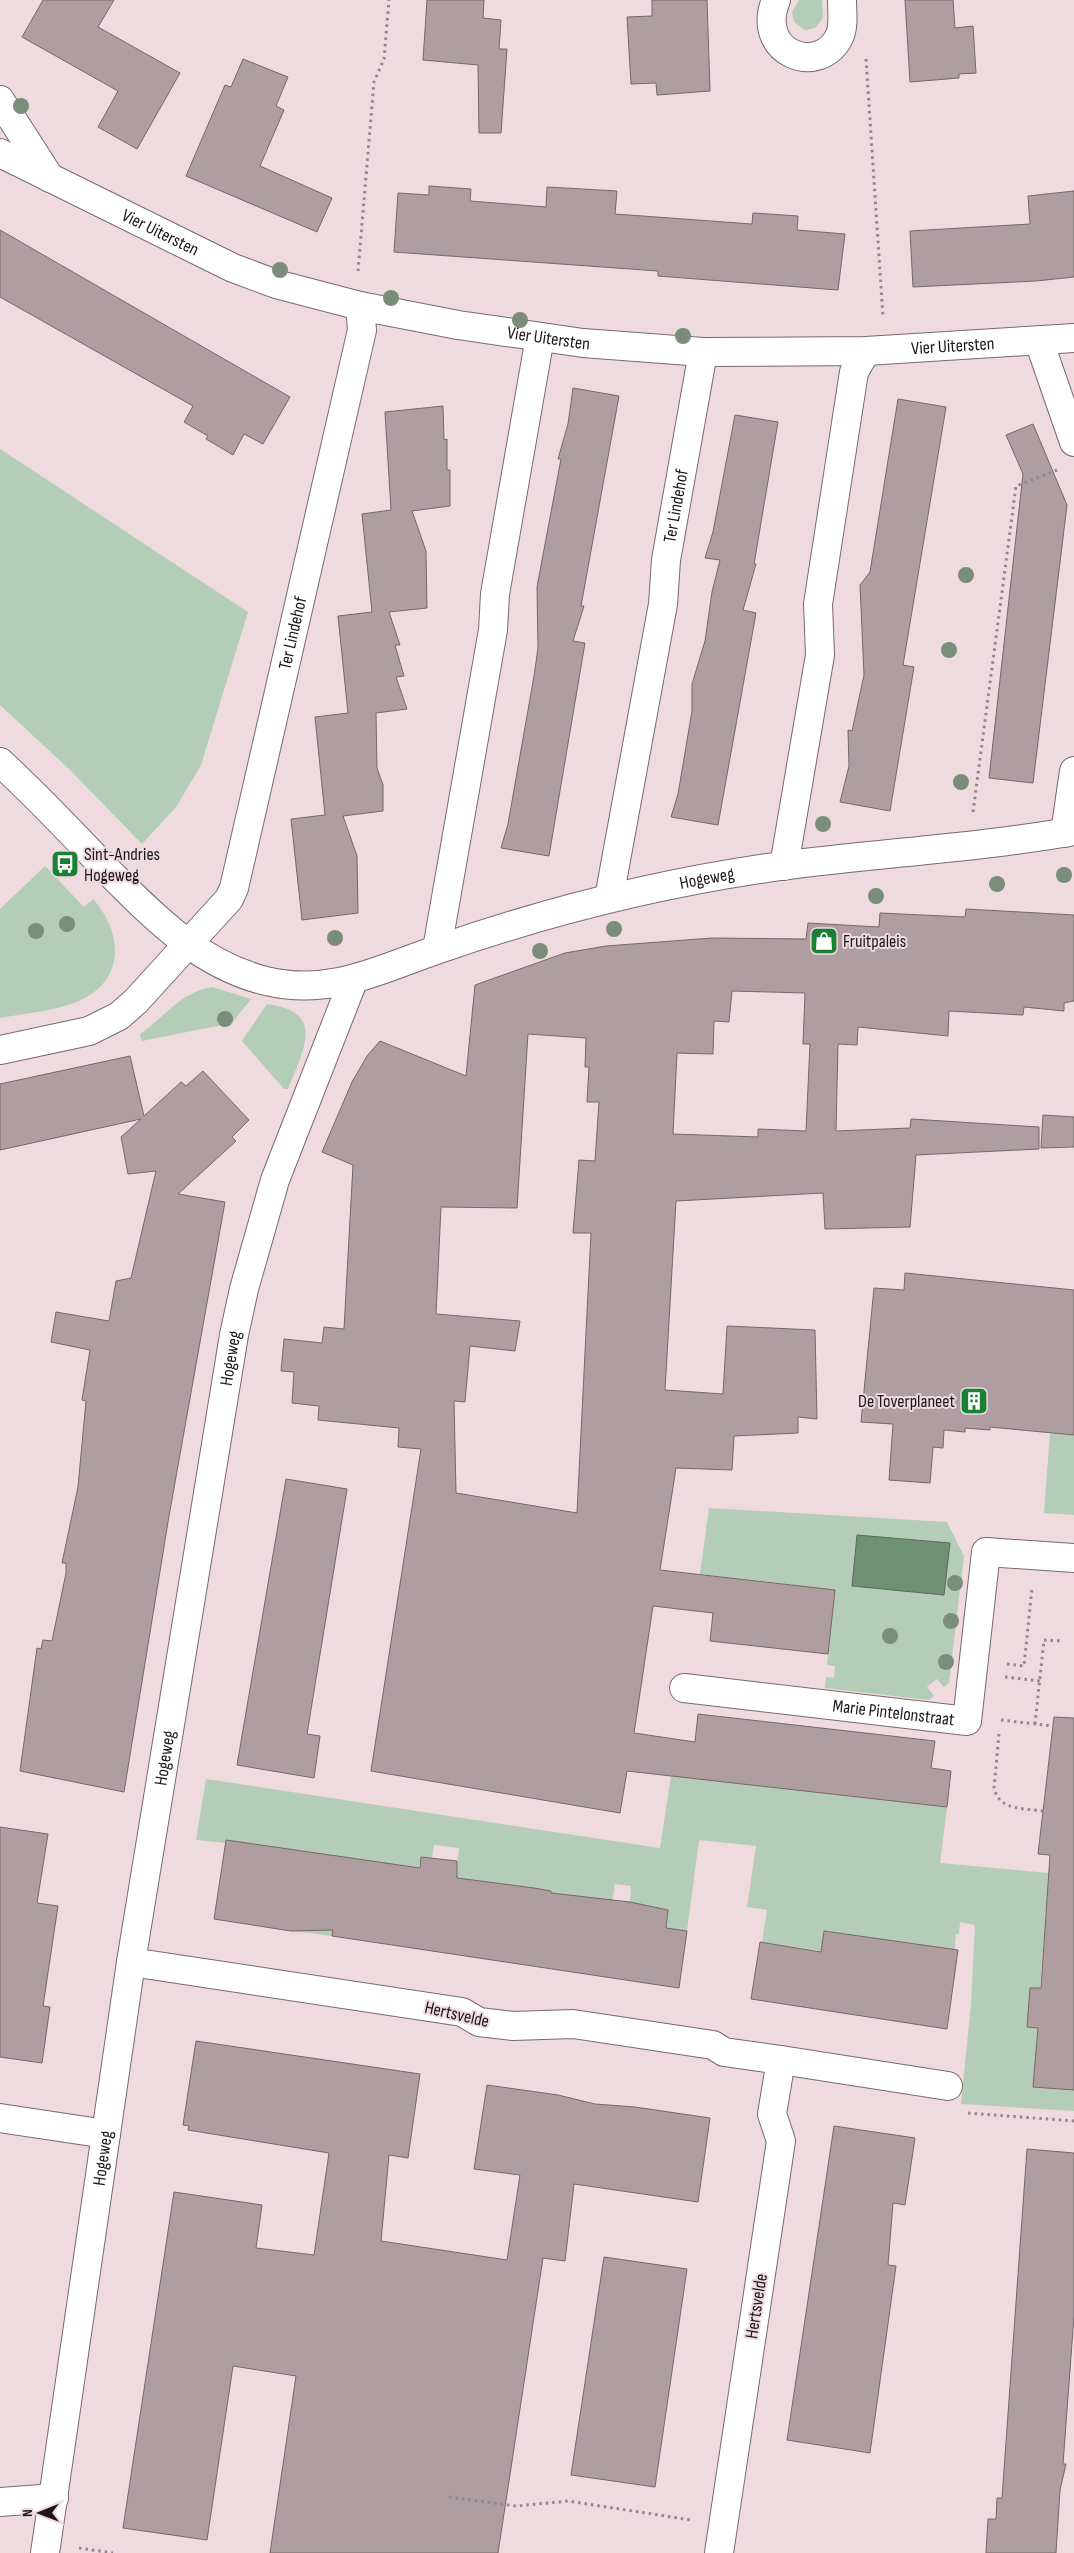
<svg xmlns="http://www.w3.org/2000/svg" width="1074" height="2553" viewBox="0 0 1074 2553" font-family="'Sofia Sans Condensed',sans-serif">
	<rect width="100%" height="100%" fill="#eedadf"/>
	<g fill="#b4cdb6">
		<path d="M799 0H822L823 18 815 28 805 30 794 22 792 12Z"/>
		<path d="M0 449 248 612 201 765 176 807 142 844 69 769 0 705Z"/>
		<path d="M45 866 84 907 93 899C121 930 127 977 83 999 59 1011 26 1013 0 1018V909Z"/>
		<path d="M212 987 251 999 232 1023 142 1041 140 1034C167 1016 177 994 212 987Z"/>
		<path d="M267 1004C327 1012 303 1050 288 1089H284L242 1041Z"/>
		<path d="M1050 1433 1074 1435V1515L1044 1513Z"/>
		<path d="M709 1508 947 1522 964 1556 949 1683 944 1687 937 1679 927 1687 934 1696 929 1700 825 1688 826 1677 834 1678 835 1666 827 1665 835 1590 700 1574Z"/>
		<path d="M671 1776 947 1807 940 1863 1049 1873 1040 1988H1030L1027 2027 1038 2028 1033 2087 1074 2090V2111L961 2104 971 2004 975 1925 960 1922 959 1934H956L954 1957 919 1953 920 1944 902 1942 900 1950 880 1939 824 1931 821 1951 762 1942 767 1910 747 1907 756 1846 699 1840 687 1931 666 1928 668 1910 630 1903 631 1886 615 1884 609 1919 549 1910 551 1891 494 1883 454 1895 459 1848 434 1845 432 1858 421 1857 419 1868 343 1857 332 1936 293 1931 267 1846 226 1840 225 1843 196 1840 206 1779 660 1848Z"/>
	</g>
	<path fill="#6f9172" stroke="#566c57" d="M857 1535 950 1543 944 1595 852 1586Z"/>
	<g fill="#b09da2" stroke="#77666a" fill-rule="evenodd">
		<path d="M43 0H114L98 27 180 73 137 149 98 127 118 91 22 37Z"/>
		<path d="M427 0H484L483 18 501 20 499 49H507L501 133H479L478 65 423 60Z"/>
		<path d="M652 0H707L710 91 657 95 656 83 631 84 627 17 652 16Z"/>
		<path d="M905 0H953L955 28 973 26 976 73 959 74V78L910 82Z"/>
		<path d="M243 59 288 77 276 106 284 110 260 166 332 198 317 232 186 176 225 85 231 87Z"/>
		<path d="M429 186 471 189 470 201 546 207 547 187 617 191 615 214 752 224 753 213 798 216 797 230 845 234 838 290 658 276V271L394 252 398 193 429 195Z"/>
		<path d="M1074 191V277L1036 281 913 287 910 231 1030 224 1028 196Z"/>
		<path d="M0 230 290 397 263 444 244 434 233 455 206 439 208 436 184 422 193 406 0 297Z"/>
		<path d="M573 388 619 396 581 606H584L573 641 585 643 549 856 501 848 508 824 534 676 538 648 537 587 561 459H558L568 424Z"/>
		<path d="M898 399 946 407 903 665 914 667 890 811 840 802 849 766 848 730 852 731 864 675 860 585 870 572Z"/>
		<path d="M443 406 444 440 447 439V470H450V506L412 511 426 551 427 608 389 612 400 645H395L404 676 396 677 407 709 376 713 377 768 383 785V811L343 816 357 856 358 913 302 920 291 819 325 815 315 717 348 713 338 616 372 612 362 514 391 510 385 412Z"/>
		<path d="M735 415 778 422 754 564H756L743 610 756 613 718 825 671 817 678 794 692 711V684L705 641 712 592 720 560 705 558 713 532Z"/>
		<path d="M1033 424 1067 505 1033 783 989 778 1023 474 1006 435Z"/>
		<path d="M966 909 1074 915V1001L1064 1003V1011L1024 1007 1023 1015 949 1011 948 1036 858 1027 857 1045 838 1044 836 1131 910 1128 911 1119 1039 1127V1149L916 1155 910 1227 825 1229 823 1193 676 1201 665 1390 723 1394 727 1326 815 1330 817 1419 798 1417V1433L734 1436 732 1470 676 1468 660 1570 835 1590 828 1654 710 1641 713 1613 653 1606 634 1733 695 1742 698 1714 935 1741 931 1768 951 1771 947 1807 627 1771 620 1813 371 1771 421 1449 398 1447 399 1428 318 1420 319 1406 292 1403 294 1372 281 1371 284 1339 322 1343 324 1327 344 1329 353 1165 322 1152 352 1082 367 1056 380 1041 466 1076 475 985 565 953 606 946 712 938 806 939 808 923 879 927 880 913 965 917ZM732 991 805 993 803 1044H810L806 1131 758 1129V1137L673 1134 677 1053 713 1054 714 1021 729 1022ZM528 1034 586 1038 585 1067H589L587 1102H599L595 1161 579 1160 573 1233H591L577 1513 456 1493 454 1401 465 1402 470 1346 515 1351 520 1321 436 1314 441 1207 517 1208Z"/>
		<path d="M130 1056 144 1116 181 1082 186 1086 203 1071 249 1120 232 1137 236 1141 178 1194 225 1202 169 1516 124 1792 20 1771 37 1648 41 1649 43 1640 52 1641 66 1573V1563H62L78 1487 86 1401 82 1400 90 1350 51 1342 56 1312 109 1321 116 1281 131 1278 156 1171 128 1174 121 1137 141 1119 0 1150V1084Z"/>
		<path d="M1043 1115 1074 1117V1147L1041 1148Z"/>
		<path d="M905 1273 1074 1290V1435L990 1427V1430L965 1428V1432L944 1430 943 1448 933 1447 930 1483 889 1480 893 1424 861 1422 874 1288 904 1290Z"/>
		<path d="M286 1479 347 1489 307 1734 320 1736 314 1778 237 1765Z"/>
		<path d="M1054 1717 1074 1718V2090L1033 2087 1038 2028 1027 2027 1030 1988H1041L1050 1855 1038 1854Z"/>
		<path d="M0 1827 48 1834 37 1903 58 1906 43 2006 50 2007 42 2063 0 2057Z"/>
		<path d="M226 1840 420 1868 421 1857 457 1861V1878L534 1888 551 1891V1893L630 1902 668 1910 666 1928 687 1931 679 1988 332 1936 333 1930 291 1931 214 1919Z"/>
		<path d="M824 1931 958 1950 947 2029 751 1999 760 1942 821 1952Z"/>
		<path d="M196 2041 420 2074 408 2158 389 2155 381 2241 507 2260 520 2175 474 2169 487 2085 558 2095 595 2104 635 2107 710 2118 698 2202 574 2184 565 2261 543 2258 498 2553H270L296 2376 233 2366 207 2540 123 2528 174 2192 262 2205 256 2248 314 2255 329 2153 188 2130 189 2126 183 2125Z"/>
		<path d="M834 2126 915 2138 905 2205 893 2203 888 2265 896 2266 870 2453 787 2440Z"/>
		<path d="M1027 2149 1074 2153V2316L1063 2464H1066L1060 2490 1056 2553H986L988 2519H996L997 2498H1002Z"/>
		<path d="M604 2257 687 2269 655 2487 571 2475Z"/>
	</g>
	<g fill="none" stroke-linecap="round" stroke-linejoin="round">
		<defs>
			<g id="minor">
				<path d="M776 0C754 54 821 78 840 35 844 25 842 11 842 0"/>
				<path d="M0 100 50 178"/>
				<path id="s1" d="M0 153 233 268 276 284 360 306 458 325 583 343 703 352 866 351 1074 338"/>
				<path d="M1039 341 1074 442"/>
				<path id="s2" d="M0 762C38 797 73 834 108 871 154 917 200 965 266 981 332 997 382 968 442 948 552 910 665 882 781 866 878 853 977 848 1074 831"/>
				<path d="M1065 833 1074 771"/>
				<path d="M784 866 820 655 818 604 854 372 866 351"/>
				<path id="s3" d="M609 898 663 604 666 560 703 352"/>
				<path d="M437 949 493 630 495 594 540 337"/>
				<path id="s4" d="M0 1050 89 1031 119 1016 136 1001 229 899 234 888 362 330 360 306"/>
				<path id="s5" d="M684 1688 967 1721 986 1552 1074 1558"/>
				<path d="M131 1962 462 2012 479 2022 513 2026 573 2024 713 2045 724 2052 781 2060 772 2114 781 2141 719 2553"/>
				<path d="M781 2060 948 2086"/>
				<path d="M0 2118 106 2134"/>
				<path d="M0 2502 54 2498"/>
				<path id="s6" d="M45 2553 131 1962 234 1335 244 1289 275 1180 353 981"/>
			</g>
		</defs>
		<use href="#minor" stroke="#7a696d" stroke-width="30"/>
		<g stroke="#938589" stroke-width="3" stroke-dasharray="2.5 4" stroke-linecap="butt">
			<path d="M866 59 883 317"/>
			<path d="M358 271 374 82 384 59 389 0"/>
			<path d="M973 812 1016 486 1057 470"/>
			<path d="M1007 1664 1024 1666 1032 1588"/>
			<path d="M1005 1677 1040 1681"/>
			<path d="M1001 1720 1053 1726"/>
			<path d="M1035 1724 1044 1640 1063 1641"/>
			<path d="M999 1734 994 1788C999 1811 1024 1808 1043 1811"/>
			<path d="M968 2113 1074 2121"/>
			<path d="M449 2497 516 2506 568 2501 691 2520"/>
			<path d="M79 2548 113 2553"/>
		</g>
		<use href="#minor" stroke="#fff" stroke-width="28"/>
	</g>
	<g fill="#798d78">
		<circle cx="21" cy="106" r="8"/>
		<circle cx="280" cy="270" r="8"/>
		<circle cx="391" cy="298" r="8"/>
		<circle cx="520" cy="320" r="8"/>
		<circle cx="683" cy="336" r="8"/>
		<circle cx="966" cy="575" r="8"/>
		<circle cx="949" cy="650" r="8"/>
		<circle cx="961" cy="782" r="8"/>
		<circle cx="823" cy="824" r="8"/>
		<circle cx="1064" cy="875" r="8"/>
		<circle cx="997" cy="884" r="8"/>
		<circle cx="876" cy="896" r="8"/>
		<circle cx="67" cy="924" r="8"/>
		<circle cx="614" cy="929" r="8"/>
		<circle cx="36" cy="931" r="8"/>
		<circle cx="335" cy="938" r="8"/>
		<circle cx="540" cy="951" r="8"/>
		<circle cx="225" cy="1019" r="8"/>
		<circle cx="955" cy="1583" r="8"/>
		<circle cx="951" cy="1621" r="8"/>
		<circle cx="890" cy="1636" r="8"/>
		<circle cx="946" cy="1662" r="8"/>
	</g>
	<defs>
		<symbol id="bus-square" viewBox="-11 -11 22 22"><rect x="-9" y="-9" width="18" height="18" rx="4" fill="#1a8034" stroke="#eedadf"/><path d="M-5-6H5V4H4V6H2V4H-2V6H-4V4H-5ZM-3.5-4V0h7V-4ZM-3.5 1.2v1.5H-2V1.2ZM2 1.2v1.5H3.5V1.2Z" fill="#fff"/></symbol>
		<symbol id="shop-square" viewBox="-11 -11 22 22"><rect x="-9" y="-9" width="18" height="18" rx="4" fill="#1a8034" stroke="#eedadf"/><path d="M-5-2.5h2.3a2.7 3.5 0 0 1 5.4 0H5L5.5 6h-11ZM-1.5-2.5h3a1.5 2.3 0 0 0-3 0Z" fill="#fff"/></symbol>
		<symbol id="building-square" viewBox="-11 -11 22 22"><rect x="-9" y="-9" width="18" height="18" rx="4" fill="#1a8034" stroke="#eedadf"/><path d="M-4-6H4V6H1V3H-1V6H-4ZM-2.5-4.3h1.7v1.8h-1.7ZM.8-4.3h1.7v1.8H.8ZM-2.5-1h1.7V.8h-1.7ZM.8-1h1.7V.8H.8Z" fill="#fff"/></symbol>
	</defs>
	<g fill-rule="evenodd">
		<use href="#bus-square" x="49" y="848" width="32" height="32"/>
		<use href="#shop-square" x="808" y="925" width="32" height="32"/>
		<use href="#building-square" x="958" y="1385" width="32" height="32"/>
	</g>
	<g text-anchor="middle" stroke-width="4" stroke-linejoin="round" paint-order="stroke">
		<g font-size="18" fill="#1d1718" stroke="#eedadf">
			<text dy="6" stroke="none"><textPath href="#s1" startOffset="179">Vier Uitersten</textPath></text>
			<text dy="6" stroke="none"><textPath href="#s1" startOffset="584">Vier Uitersten</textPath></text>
			<text dy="6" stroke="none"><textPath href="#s1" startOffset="989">Vier Uitersten</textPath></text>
			<text dy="6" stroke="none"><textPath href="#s3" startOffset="398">Ter Lindehof</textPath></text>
			<text dy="6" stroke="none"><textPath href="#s4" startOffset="559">Ter Lindehof</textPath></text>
			<text dy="6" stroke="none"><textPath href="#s2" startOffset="805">Hogeweg</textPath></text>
			<text dy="6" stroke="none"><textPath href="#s6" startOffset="1209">Hogeweg</textPath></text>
			<text dy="6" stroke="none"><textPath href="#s5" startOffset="211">Marie Pintelonstraat</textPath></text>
			<text dy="6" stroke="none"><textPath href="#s6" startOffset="804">Hogeweg</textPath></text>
			<text transform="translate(457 2014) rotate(13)" y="6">Hertsvelde</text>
			<text dy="6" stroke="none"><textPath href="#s6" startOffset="399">Hogeweg</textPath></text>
			<text transform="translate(756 2306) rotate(-81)" y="6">Hertsvelde</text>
		</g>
		<g font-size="18" fill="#1d1718" stroke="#eedadf" text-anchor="start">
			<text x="84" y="860">Sint-Andries<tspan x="84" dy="21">Hogeweg</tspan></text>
			<text x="843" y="947">Fruitpaleis</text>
			<text x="955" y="1407" text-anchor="end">De Toverplaneet</text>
		</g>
	</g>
	<g transform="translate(40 2513) rotate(269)" stroke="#eedadf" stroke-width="4" paint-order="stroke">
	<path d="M0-4L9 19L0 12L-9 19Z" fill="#1d1718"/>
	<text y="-8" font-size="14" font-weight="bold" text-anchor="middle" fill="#1d1718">N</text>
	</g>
</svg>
